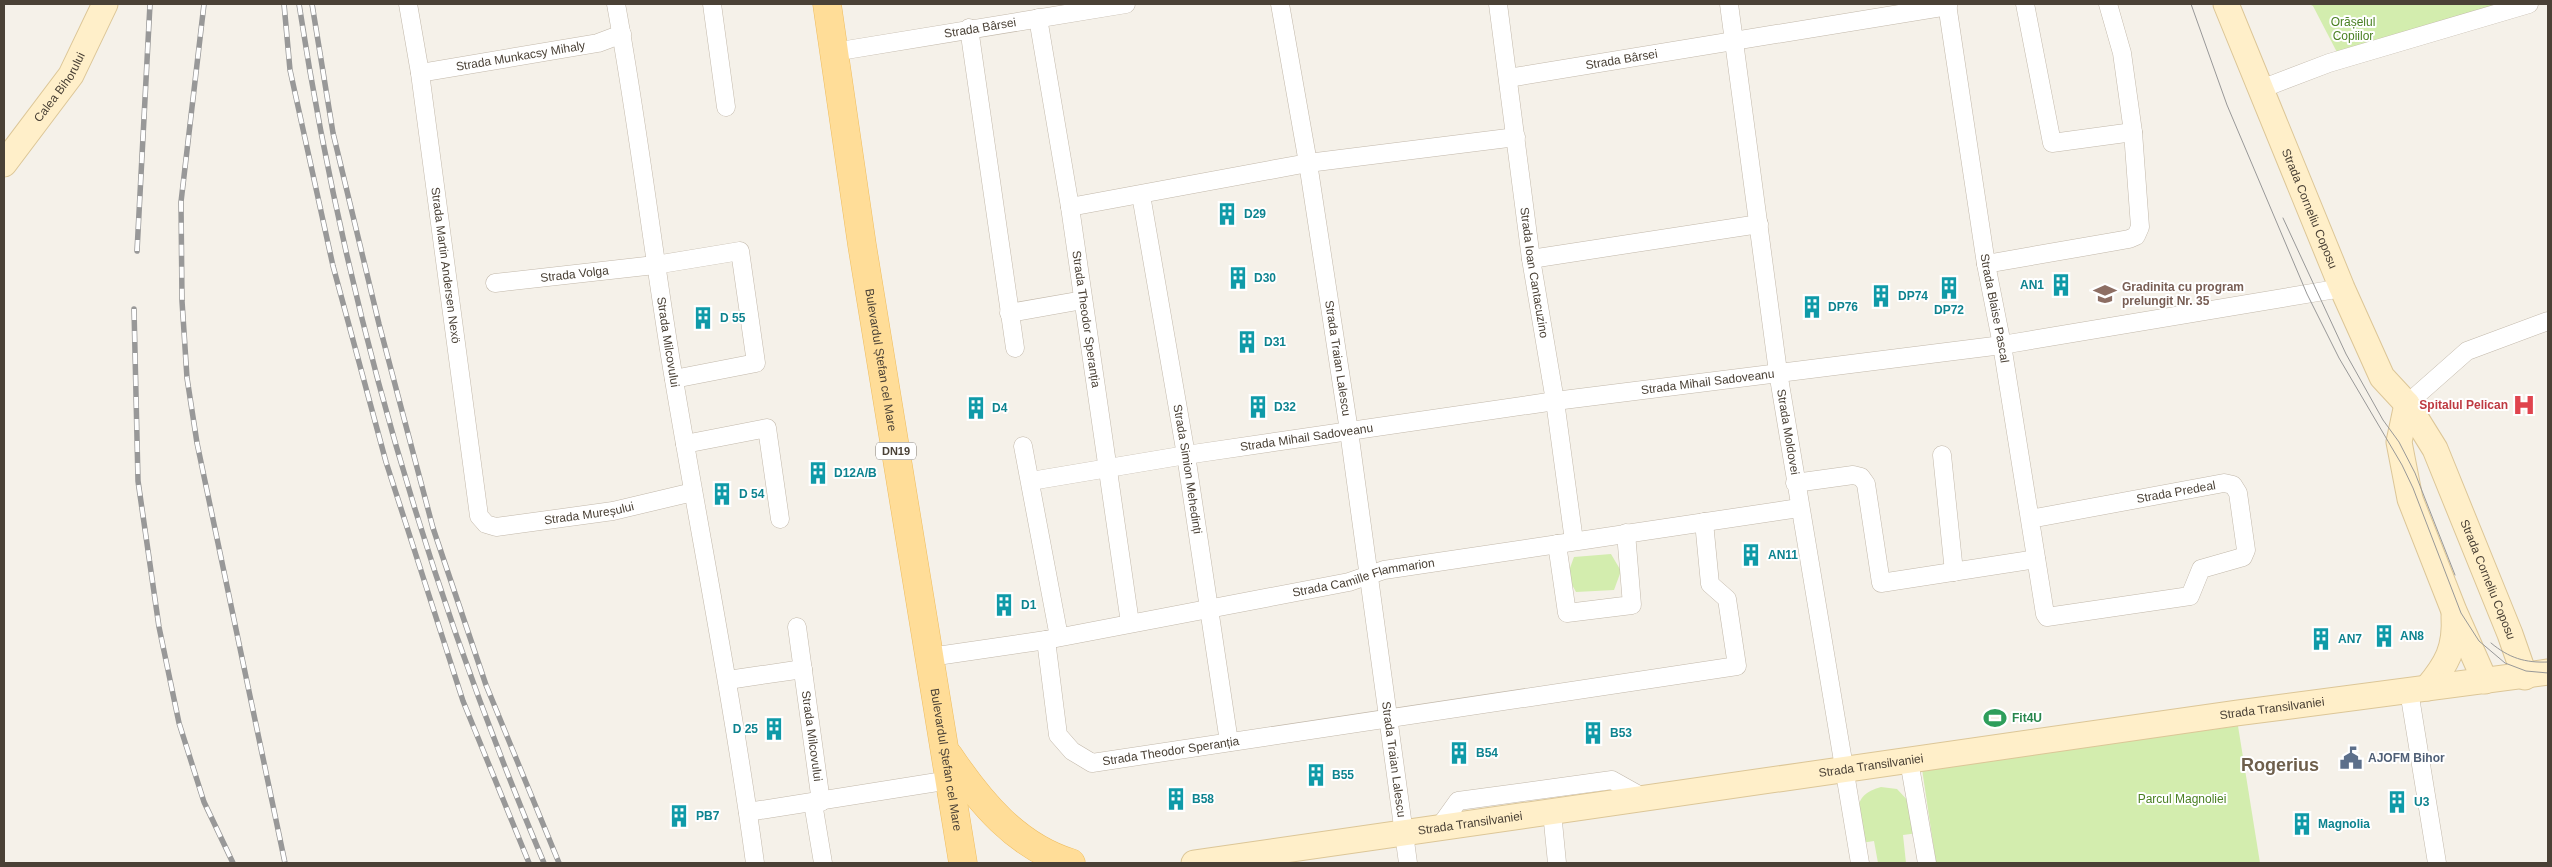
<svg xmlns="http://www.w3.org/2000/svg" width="2552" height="867" viewBox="0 0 2552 867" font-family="Helvetica,sans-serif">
	<rect width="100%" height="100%" fill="#f5f1e9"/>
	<g fill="#d3edae">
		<path d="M2309 4H2512L2340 58 2313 6Z"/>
		<path d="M1611 554 1621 571 1614 590 1576 592 1567 576 1574 557Z"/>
		<path d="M2238 726 2260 863H1936L1922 769Z"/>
		<path d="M1881 787 1897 789 1911 804 1918 833 1903 835 1906 863H1878L1874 841 1861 843C1859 815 1849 796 1881 787Z"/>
	</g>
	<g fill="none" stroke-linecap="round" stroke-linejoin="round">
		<defs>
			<g id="street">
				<path id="s1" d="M408 4 420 73 479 516 486 524 496 527 613 511 693 492"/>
				<path id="s2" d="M616 4C639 129 653 255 674 380 701 541 733 701 755 863"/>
				<path d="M712 4 726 107"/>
				<path id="s3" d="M1280 4 1308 163 1349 431 1408 863"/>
				<path id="s4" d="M1498 4 1531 259 1555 401 1574 541"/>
				<path id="s5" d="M1729 4 1778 372 1860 863"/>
				<path id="s6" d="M1947 4 1986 264 2002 345 2045 614 2047 617 2190 596 2201 569 2243 557 2246 550 2238 493 2233 485 2224 483 2030 519"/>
				<path d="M2025 4 2052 143 2133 132"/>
				<path id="s7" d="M1038 18 1070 207 1130 623"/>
				<path d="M969 28 1015 348"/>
				<path id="s8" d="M834 52 1126 4"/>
				<path id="s9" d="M420 73 598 43 622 34"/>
				<path id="s10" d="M1508 78 1948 6"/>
				<path d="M2261 89 2329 63 2529 4"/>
				<path id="s11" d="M1141 195 1186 455 1229 742"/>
				<path d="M1070 207 1308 163 1516 137"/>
				<path d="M1531 259 1759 224"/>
				<path d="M1986 264 2129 239 2136 236 2140 227 2133 132 2122 53 2108 4"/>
				<path id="s12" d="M495 283 655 265 740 251 756 363 674 379"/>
				<path d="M1009 313 1083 300"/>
				<path d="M2407 404 2467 351 2548 321"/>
				<path d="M685 444 767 428 780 519"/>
				<path d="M1023 446 1059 637"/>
				<path d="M1942 455 1954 572"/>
				<path id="s13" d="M1031 481 1186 455 1555 401 2002 345 2342 288"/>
				<path d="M1795 483 1853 475 1861 477 1866 484 1881 583 2036 559"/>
				<path d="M1557 544 1567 613 1632 605 1626 533"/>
				<path id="s14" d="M797 627 821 802"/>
				<path id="s15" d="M1046 640 1058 735 1072 751 1092 763 1737 666 1727 599 1710 584 1704 522"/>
				<path id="s16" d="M930 657 1046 640 1349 582 1384 570 1799 508"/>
				<path d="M728 680 803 669"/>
				<path d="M2409 691 2437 863"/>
				<path d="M1909 761 1927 863"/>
				<path d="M813 803 823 863"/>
				<path d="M748 812 950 780"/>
				<path d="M1552 812 1557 863"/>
				<path d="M1438 829 1458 801 1612 780 1646 799"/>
			</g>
			<g id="secondary">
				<path id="s17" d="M2226 4 2342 288 2382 377 2407 404 2435 449 2510 634 2525 677"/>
				<path id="s18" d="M4 164 71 75 105 4"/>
				<path d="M2407 404 2399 442 2410 499 2454 611 2485 681"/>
				<path d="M2427 688C2447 664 2456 648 2454 616"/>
				<path id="s19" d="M1194 863 2237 713 2548 672"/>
			</g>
			<g id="primary">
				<path id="s20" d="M827 4 862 245 963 863"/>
				<path d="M949 756C980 802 1016 846 1071 863"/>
			</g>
		</defs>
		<use href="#street" stroke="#c2b8aa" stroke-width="19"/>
		<use href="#secondary" stroke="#dcc697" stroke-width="27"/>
		<use href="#primary" stroke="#eebc5e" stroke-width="29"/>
		<use href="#street" stroke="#fff" stroke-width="18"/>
		<use href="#secondary" stroke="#ffefc9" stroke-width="25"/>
		<use href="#primary" stroke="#ffdd98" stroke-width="28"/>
		<g stroke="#989898" stroke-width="1">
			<path d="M2191 4 2227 105 2307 294 2339 358 2402 465 2413 488 2461 613 2479 641 2505 663 2526 671 2548 673"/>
			<path d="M2283 218 2346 354 2383 420 2399 442 2415 473 2455 575"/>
			<path d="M2491 643C2509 658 2525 663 2548 662"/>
		</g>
		<defs>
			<g id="rail">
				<path d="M204 4 181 202 182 301 187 378 197 443 285 863"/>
				<path d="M284 4 290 70 333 266 386 462 463 701 529 863"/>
				<path d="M299 4C344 299 428 588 544 863"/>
				<path d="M312 4 333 133 379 324 433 528 486 685 559 863"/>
				<path d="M137 251 150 4"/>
				<path d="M134 309 138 481 159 627 179 723 204 802 233 863"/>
			</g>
		</defs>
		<use href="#rail" stroke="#989898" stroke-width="5.5"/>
		<use href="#rail" stroke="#fff" stroke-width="4" stroke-dasharray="11" stroke-linecap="butt"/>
	</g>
	<defs>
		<symbol id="building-bare" viewBox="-9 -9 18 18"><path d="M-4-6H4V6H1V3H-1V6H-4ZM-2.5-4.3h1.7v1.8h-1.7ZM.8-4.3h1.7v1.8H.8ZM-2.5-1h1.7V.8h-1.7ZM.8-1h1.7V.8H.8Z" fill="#0f9aa8" stroke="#fff" stroke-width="2.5" paint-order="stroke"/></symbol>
		<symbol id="school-bare" viewBox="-9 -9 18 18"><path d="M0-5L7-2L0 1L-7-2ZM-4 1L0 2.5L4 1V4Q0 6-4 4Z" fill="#8d6e63" stroke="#fff" stroke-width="2.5" paint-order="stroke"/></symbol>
		<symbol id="hospital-bare" viewBox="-9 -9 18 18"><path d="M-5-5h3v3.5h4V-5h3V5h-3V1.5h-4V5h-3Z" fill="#e0444e" stroke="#fff" stroke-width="2.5" paint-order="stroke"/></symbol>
		<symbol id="stadium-bare" viewBox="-9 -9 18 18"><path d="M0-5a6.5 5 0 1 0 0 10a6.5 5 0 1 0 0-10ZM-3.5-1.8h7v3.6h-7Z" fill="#2e9e5b" stroke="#fff" stroke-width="2.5" paint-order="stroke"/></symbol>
		<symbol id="civic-bare" viewBox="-9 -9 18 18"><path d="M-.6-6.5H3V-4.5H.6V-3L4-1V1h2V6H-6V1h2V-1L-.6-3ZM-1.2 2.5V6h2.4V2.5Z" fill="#5c6f8a" stroke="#fff" stroke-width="2.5" paint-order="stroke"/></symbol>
	</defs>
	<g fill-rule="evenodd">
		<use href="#building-bare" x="1211" y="198" width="32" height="32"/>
		<use href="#building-bare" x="1222" y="262" width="32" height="32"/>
		<use href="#building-bare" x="2045" y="269" width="32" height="32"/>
		<use href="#building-bare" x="1933" y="272" width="32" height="32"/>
		<use href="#school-bare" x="2089" y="278" width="32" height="32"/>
		<use href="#building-bare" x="1865" y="280" width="32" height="32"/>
		<use href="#building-bare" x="1796" y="291" width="32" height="32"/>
		<use href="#building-bare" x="687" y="302" width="32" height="32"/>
		<use href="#building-bare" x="1231" y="326" width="32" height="32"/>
		<use href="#hospital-bare" x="2508" y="389" width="32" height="32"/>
		<use href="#building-bare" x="1242" y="391" width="32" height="32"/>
		<use href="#building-bare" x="960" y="392" width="32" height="32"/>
		<use href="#building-bare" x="802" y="457" width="32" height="32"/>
		<use href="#building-bare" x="706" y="478" width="32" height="32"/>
		<use href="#building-bare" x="1735" y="539" width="32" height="32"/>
		<use href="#building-bare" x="988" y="589" width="32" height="32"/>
		<use href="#building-bare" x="2368" y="620" width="32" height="32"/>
		<use href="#building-bare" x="2305" y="623" width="32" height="32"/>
		<use href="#stadium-bare" x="1979" y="702" width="32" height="32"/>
		<use href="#building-bare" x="758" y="713" width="32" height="32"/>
		<use href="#building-bare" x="1577" y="717" width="32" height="32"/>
		<use href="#building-bare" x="1443" y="737" width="32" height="32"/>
		<use href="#civic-bare" x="2335" y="742" width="32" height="32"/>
		<use href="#building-bare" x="1300" y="759" width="32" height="32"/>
		<use href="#building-bare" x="1160" y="783" width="32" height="32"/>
		<use href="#building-bare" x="2381" y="786" width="32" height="32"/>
		<use href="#building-bare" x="663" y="800" width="32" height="32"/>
		<use href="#building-bare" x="2286" y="808" width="32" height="32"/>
	</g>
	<g text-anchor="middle" stroke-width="4" stroke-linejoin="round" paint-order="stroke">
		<rect fill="#fff" stroke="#807a72" stroke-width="1" x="876" y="442.5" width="40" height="17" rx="4"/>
		<g font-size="11" font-weight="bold" fill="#4a4136">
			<text x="896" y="455">DN19</text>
		</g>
		<g font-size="12" fill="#4b8124" stroke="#fff">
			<text x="2353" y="26">Orășelul<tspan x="2353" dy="14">Copiilor</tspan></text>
			<text x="2182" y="803">Parcul Magnoliei</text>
		</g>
		<g font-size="12" fill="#4a4136" stroke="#fff">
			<text dy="4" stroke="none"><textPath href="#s8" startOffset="148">Strada Bârsei</textPath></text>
			<text dy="4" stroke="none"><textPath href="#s9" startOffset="102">Strada Munkacsy Mihaly</textPath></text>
			<text dy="4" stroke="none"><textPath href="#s10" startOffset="115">Strada Bârsei</textPath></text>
			<text dy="4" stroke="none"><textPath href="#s18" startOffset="95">Calea Bihorului</textPath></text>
			<text dy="4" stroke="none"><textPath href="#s17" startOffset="221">Strada Corneliu Coposu</textPath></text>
			<text dy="4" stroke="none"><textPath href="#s1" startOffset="264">Strada Martin Andersen Nexö</textPath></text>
			<text dy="4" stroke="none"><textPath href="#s4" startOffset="271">Strada Ioan Cantacuzino</textPath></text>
			<text dy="4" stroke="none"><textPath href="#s12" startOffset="80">Strada Volga</textPath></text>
			<text dy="4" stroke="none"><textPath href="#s6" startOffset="308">Strada Blaise Pascal</textPath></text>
			<text dy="4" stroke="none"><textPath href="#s7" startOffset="305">Strada Theodor Speranția</textPath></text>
			<text dy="4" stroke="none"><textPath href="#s2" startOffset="342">Strada Milcovului</textPath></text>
			<text dy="4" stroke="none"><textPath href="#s3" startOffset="359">Strada Traian Lalescu</textPath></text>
			<text dy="4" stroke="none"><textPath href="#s20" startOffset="360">Bulevardul Ștefan cel Mare</textPath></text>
			<text dy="4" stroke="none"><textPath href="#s13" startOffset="684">Strada Mihail Sadoveanu</textPath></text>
			<text dy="4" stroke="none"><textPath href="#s5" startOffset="432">Strada Moldovei</textPath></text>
			<text dy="4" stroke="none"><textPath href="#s13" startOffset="279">Strada Mihail Sadoveanu</textPath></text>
			<text dy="4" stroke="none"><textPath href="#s11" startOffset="278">Strada Simion Mehedinți</textPath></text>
			<text transform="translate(2176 492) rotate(-10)" y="4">Strada Predeal</text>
			<text dy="4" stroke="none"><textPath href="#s1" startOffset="632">Strada Mureșului</textPath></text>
			<text dy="4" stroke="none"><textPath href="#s16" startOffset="441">Strada Camille Flammarion</textPath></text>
			<text dy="4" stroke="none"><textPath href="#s17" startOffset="635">Strada Corneliu Coposu</textPath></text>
			<text dy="4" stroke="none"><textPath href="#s19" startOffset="1089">Strada Transilvaniei</textPath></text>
			<text dy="4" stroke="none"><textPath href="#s14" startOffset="110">Strada Milcovului</textPath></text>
			<text dy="4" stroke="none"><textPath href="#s15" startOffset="220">Strada Theodor Speranția</textPath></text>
			<text dy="4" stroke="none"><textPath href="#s20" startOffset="765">Bulevardul Ștefan cel Mare</textPath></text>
			<text dy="4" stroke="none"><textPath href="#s3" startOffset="764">Strada Traian Lalescu</textPath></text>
			<text dy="4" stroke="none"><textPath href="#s19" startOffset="684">Strada Transilvaniei</textPath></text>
			<text dy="4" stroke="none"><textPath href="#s19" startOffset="279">Strada Transilvaniei</textPath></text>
		</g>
		<g font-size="12" font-weight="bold" fill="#0d838f" stroke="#fff" text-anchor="start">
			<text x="1244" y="218">D29</text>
			<text x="1254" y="282">D30</text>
			<text x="2044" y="289" text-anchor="end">AN1</text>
			<text x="1898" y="300">DP74</text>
			<text x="1828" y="311">DP76</text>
			<text x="1949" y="314" text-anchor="middle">DP72</text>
			<text x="720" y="322">D 55</text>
			<text x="1264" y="346">D31</text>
			<text x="1274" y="411">D32</text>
			<text x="992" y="412">D4</text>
			<text x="834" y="477">D12A/B</text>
			<text x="739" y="498">D 54</text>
			<text x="1768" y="559">AN11</text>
			<text x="1021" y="609">D1</text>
			<text x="2400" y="640">AN8</text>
			<text x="2338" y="643">AN7</text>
			<text x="758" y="733" text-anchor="end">D 25</text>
			<text x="1610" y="737">B53</text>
			<text x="1476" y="757">B54</text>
			<text x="1332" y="779">B55</text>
			<text x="1192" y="803">B58</text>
			<text x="2414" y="806">U3</text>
			<text x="696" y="820">PB7</text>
			<text x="2318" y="828">Magnolia</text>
		</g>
		<g font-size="12" font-weight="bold" fill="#785e54" stroke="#fff" text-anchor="start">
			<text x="2122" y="291">Gradinita cu program<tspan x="2122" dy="14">prelungit Nr. 35</tspan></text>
		</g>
		<g font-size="12" font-weight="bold" fill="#be3a42" stroke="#fff" text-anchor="end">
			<text x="2508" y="409">Spitalul Pelican</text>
		</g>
		<g font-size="12" font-weight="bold" fill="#27864d" stroke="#fff" text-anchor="start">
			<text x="2012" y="722">Fit4U</text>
		</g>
		<g font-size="12" font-weight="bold" fill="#4e5e75" stroke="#fff" text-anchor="start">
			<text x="2368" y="762">AJOFM Bihor</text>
		</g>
		<g font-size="18" font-weight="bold" fill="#6e5f4c" stroke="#fff">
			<text x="2280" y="771">Rogerius</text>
		</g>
	</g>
	<rect width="2552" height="867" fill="none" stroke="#4a4136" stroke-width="10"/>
</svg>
